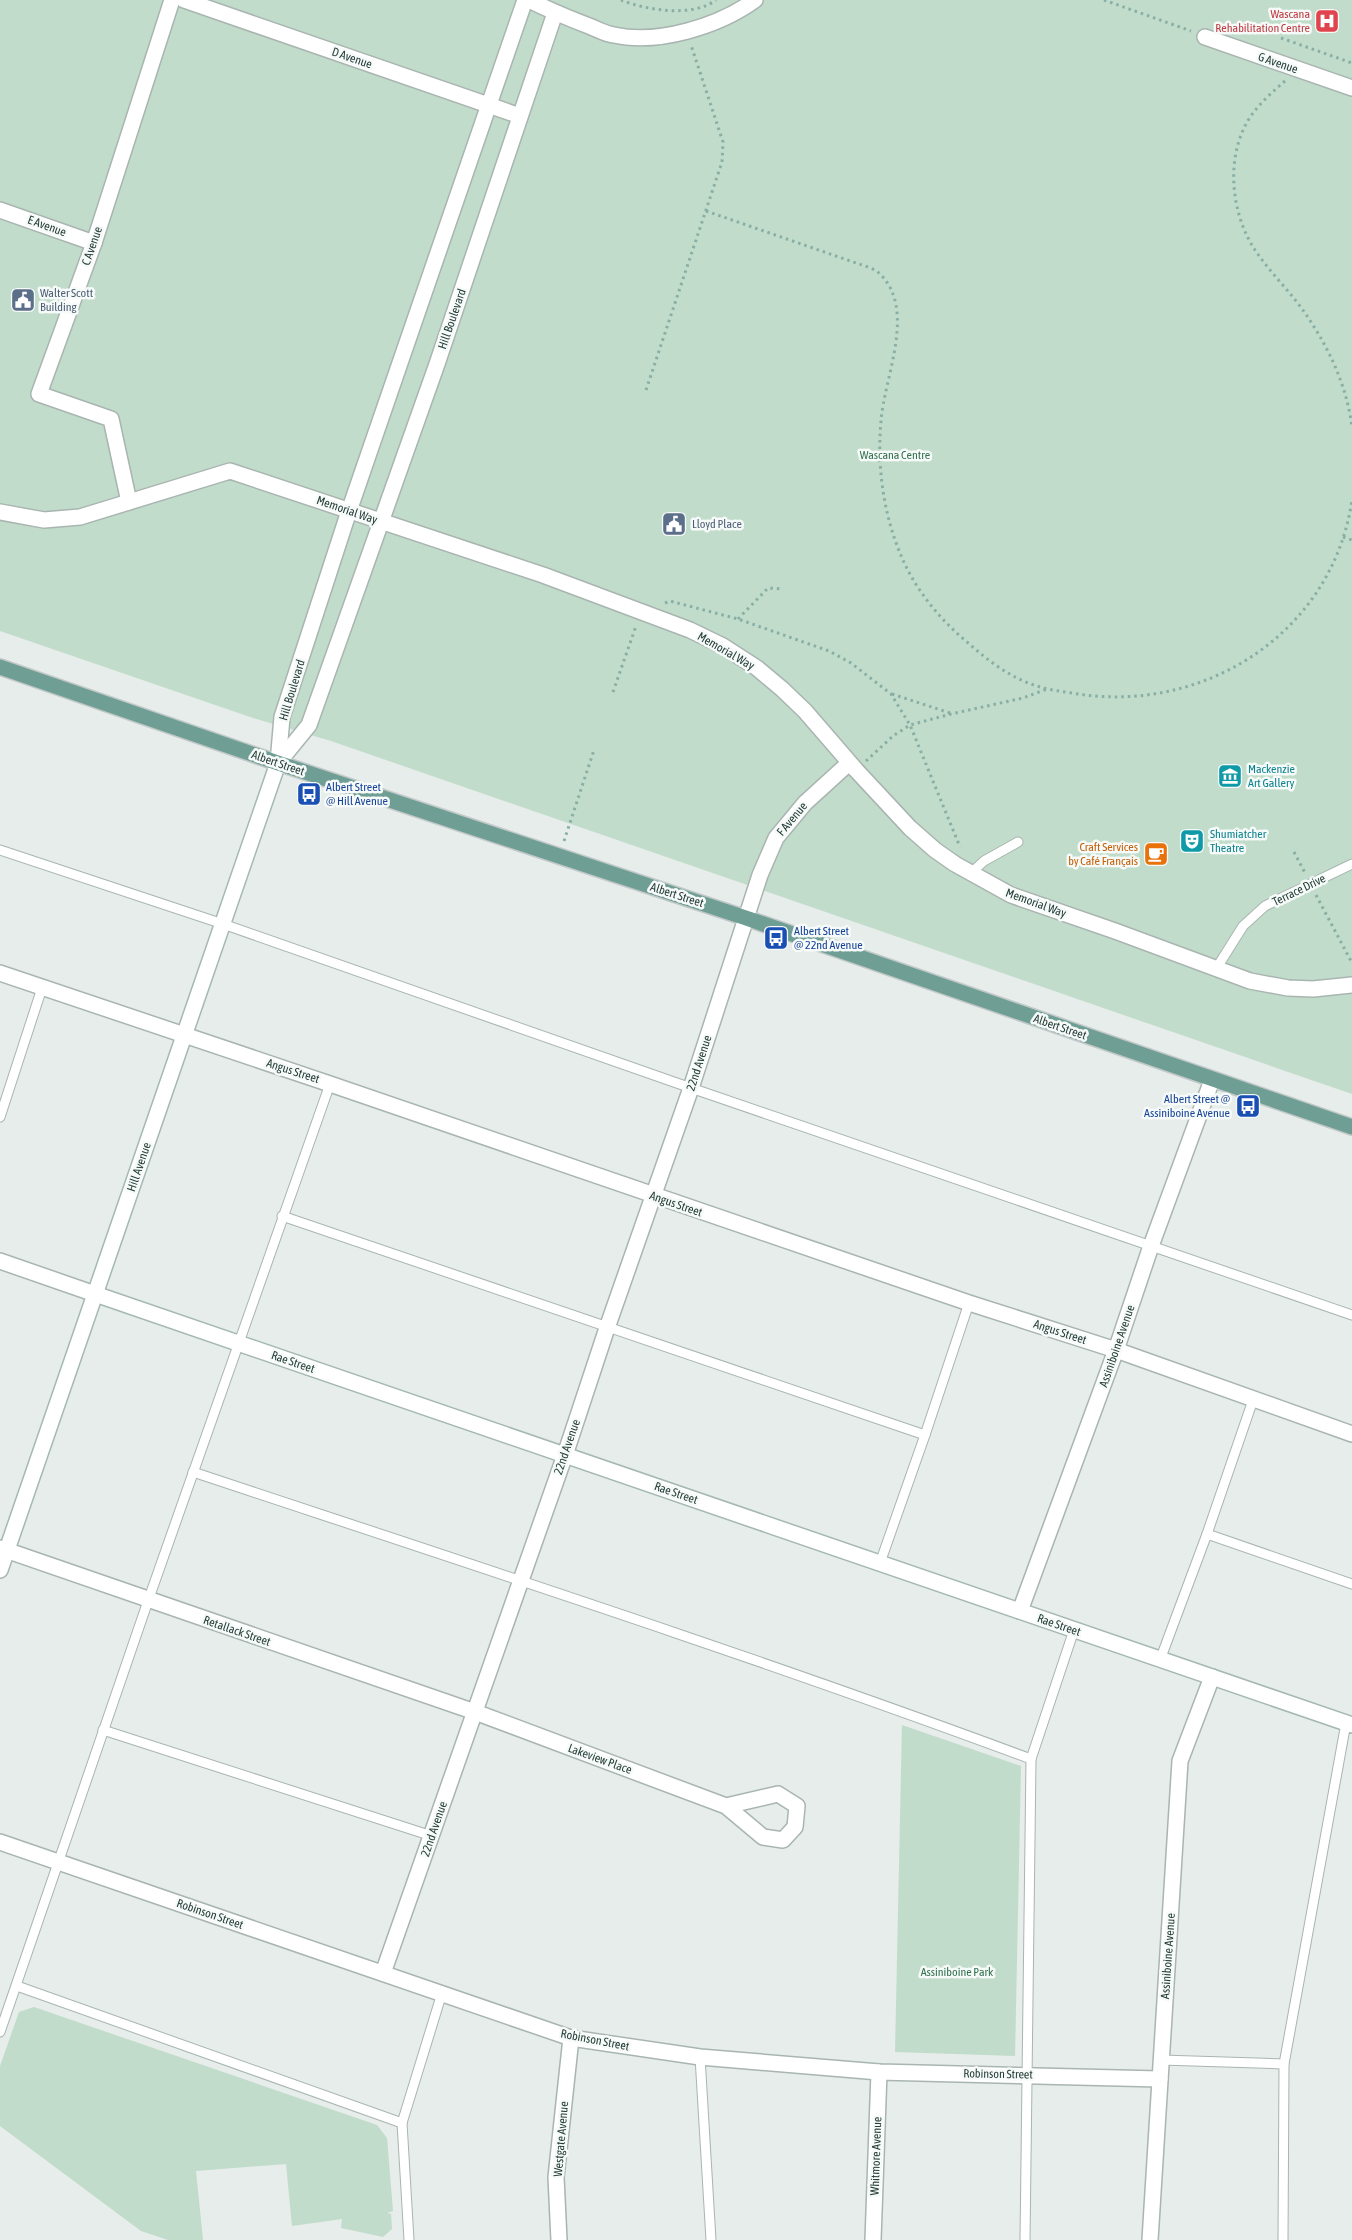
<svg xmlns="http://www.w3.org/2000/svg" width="1352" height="2240" viewBox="0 0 1352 2240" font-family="'Asap Condensed',sans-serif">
	<rect width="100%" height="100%" fill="#e6edea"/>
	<g fill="#c1dcca">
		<path d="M0 0H1352V1094L331 741 253 718 0 631Z"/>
		<path d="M902 1725 1021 1766 1015 2056 895 2052Z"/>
		<path d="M34 2007 377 2125 387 2138 393 2211 387 2213 391 2214 392 2229 383 2237 341 2228 342 2219 292 2226 286 2164 196 2171 203 2240H168L141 2231 0 2126V2066L19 2012Z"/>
	</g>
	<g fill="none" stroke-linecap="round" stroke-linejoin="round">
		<defs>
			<g id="lane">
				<path d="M0 850 223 924 691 1088 1352 1315"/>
				<path d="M971 873 984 861 1018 842"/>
				<path d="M1216 969 1243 926 1265 906 1352 864"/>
				<path d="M0 1117 42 988"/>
				<path d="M282 1216 925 1435"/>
				<path d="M193 1472C473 1565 754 1656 1031 1759L1025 2240"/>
				<path d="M1207 1534 1352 1584"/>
				<path d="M880 1563 925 1435 969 1303"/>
				<path d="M1160 1660 1207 1534 1253 1400"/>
				<path d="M103 1730 432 1836"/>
				<path d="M1031 1759 1074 1630"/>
				<path d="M17 1986 402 2123"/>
				<path d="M0 2032 148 1601 330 1084"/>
				<path d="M700 2057 711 2240"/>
				<path d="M1161 2060 1284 2064"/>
				<path d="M409 2240 402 2123 442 1993"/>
				<path d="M1283 2240 1284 2064 1346 1723"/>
			</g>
			<g id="street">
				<path d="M184 0 520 116"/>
				<path d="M529 0C549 10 568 18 589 26 597 29 605 34 614 35 658 45 719 26 755 0"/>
				<path d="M1205 37 1352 88"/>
				<path d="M0 210 94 243"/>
				<path d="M129 502 111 419 39 394 94 243 172 0"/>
				<path d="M0 512 44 520 80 517 230 471 543 575 690 630 723 646 757 668 782 689 805 711 856 770 910 828 935 850 955 864 1011 895 1115 931 1250 981 1288 988 1313 989 1352 985"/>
				<path d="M278 763 282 717 349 511 525 0"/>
				<path d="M278 763 309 725 437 364 555 13"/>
				<path d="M0 973 330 1084 969 1303 1116 1350 1352 1434"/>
				<path d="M0 1261 95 1294"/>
				<path d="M0 1548 475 1712 726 1806 763 1837 783 1840 795 1827 797 1806 778 1794 726 1806"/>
				<path d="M1020 1611 1116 1350 1151 1246 1212 1080"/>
				<path d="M0 1842 571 2038 700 2057 879 2072 1160 2079"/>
				<path d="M383 1973 565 1455 607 1328 691 1088 760 875 776 838 805 803 849 763"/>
				<path d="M559 2240 556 2177 571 2038"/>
				<path d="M873 2240 879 2072"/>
				<path d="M1150 2240 1180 1761 1212 1677"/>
			</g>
			<g id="secondary">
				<path d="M95 1294 1352 1725"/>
				<path d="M0 1570 278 763"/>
			</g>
			<path id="primary" d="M0 667 278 763 746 918 1352 1127"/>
		</defs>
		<use href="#lane" stroke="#a9b5b1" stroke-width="11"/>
		<use href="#street" stroke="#a9b5b1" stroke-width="18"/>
		<use href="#secondary" stroke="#a5b8b3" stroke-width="18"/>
		<use href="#primary" stroke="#c2c9c8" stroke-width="18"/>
		<g stroke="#89aea5" stroke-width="3" stroke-dasharray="2.5 4" stroke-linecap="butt">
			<path d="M621 0C646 10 692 18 716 0"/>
			<path d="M1104 0 1191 31"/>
			<path d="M1281 38 1352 63"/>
			<path d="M1285 81C1270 94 1254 108 1245 126 1226 164 1232 215 1255 250 1271 274 1293 294 1309 319 1331 352 1347 388 1352 427"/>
			<path d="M706 211 859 264C866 266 875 269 880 274 917 310 884 378 881 421 877 465 883 512 900 553 913 586 938 618 966 641 985 658 1006 675 1031 684 1044 689 1058 691 1072 693 1201 716 1332 635 1352 500"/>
			<path d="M646 390 722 162 723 142 691 45"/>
			<path d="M1343 537 1352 540"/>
			<path d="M665 603 670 601 738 619 829 651 851 663 891 694 910 725 960 847"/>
			<path d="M738 619 768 588 783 589"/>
			<path d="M613 692 636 626"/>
			<path d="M892 694 950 713"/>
			<path d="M866 761 893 736 910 725 951 714 1023 698 1047 689"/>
			<path d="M564 841 594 750"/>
			<path d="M1294 852 1305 873"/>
			<path d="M1316 895 1352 963"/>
		</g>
		<use href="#lane" stroke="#fff" stroke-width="9"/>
		<use href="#street" stroke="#fff" stroke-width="15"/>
		<use href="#secondary" stroke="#fff" stroke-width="15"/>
		<use href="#primary" stroke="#6f9e95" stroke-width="15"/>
	</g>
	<defs>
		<symbol id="hospital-square" viewBox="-11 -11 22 22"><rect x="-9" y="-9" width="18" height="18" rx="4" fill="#e0444e" stroke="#f6faf8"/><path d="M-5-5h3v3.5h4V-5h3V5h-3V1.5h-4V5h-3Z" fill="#fff"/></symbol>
		<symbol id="civic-square" viewBox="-11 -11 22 22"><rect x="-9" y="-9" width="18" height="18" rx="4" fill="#5c6f8a" stroke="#f6faf8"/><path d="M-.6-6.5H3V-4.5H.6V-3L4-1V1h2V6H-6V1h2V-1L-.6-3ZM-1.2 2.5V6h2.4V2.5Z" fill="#fff"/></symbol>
		<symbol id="museum-square" viewBox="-11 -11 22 22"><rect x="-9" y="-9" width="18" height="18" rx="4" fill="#0f9aa8" stroke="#f6faf8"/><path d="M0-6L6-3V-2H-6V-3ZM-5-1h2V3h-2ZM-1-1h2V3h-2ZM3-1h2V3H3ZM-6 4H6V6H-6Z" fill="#fff"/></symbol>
		<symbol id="bus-square" viewBox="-11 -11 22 22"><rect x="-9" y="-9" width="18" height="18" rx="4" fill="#1a4fb4" stroke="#f6faf8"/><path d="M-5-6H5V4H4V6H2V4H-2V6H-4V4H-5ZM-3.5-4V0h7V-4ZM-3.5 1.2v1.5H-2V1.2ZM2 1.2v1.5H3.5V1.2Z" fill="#fff"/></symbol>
		<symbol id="theatre-square" viewBox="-11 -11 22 22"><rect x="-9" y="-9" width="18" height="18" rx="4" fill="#0f9aa8" stroke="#f6faf8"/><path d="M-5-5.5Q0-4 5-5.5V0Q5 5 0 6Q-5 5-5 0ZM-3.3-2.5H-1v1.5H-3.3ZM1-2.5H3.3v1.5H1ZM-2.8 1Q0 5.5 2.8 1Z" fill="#fff"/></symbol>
		<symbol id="cafe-square" viewBox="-11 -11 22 22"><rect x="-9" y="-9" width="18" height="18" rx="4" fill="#e8710a" stroke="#f6faf8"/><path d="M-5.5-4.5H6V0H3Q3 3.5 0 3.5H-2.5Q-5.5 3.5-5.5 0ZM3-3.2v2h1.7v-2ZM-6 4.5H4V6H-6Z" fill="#fff"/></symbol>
	</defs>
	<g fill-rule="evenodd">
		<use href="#hospital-square" x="1313" y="7" width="28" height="28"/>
		<use href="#civic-square" x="9" y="286" width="28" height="28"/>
		<use href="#civic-square" x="660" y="510" width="28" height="28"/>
		<use href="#museum-square" x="1216" y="762" width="28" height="28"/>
		<use href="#bus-square" x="295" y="780" width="28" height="28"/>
		<use href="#theatre-square" x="1178" y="827" width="28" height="28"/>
		<use href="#cafe-square" x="1142" y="840" width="28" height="28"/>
		<use href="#bus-square" x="762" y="924" width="28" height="28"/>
		<use href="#bus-square" x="1234" y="1092" width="28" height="28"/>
	</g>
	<g text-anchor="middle" stroke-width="5" stroke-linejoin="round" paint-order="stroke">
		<g font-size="12" fill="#be3a42" stroke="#f6faf8" text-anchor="end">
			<text x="1310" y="18">Wascana<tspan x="1310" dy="14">Rehabilitation Centre</tspan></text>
		</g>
		<g font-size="12" fill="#263e39" stroke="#f6faf8">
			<text transform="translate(352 58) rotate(19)" y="4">D Avenue</text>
			<text transform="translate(1278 63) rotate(19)" y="4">G Avenue</text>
			<text transform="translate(47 226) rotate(20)" y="4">E Avenue</text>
			<text transform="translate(92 246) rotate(-71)" y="4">C Avenue</text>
			<text transform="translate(452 319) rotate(-71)" y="4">Hill Boulevard</text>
			<text transform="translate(347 510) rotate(19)" y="4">Memorial Way</text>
			<text transform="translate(726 651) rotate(30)" y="4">Memorial Way</text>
			<text transform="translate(292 690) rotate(-73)" y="4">Hill Boulevard</text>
			<text transform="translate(278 763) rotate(19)" y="4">Albert Street</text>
			<text transform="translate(792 819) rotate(-50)" y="4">F Avenue</text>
			<text transform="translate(1299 890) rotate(-26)" y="4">Terrace Drive</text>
			<text transform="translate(677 895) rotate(18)" y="4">Albert Street</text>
			<text transform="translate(1036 903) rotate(20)" y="4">Memorial Way</text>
			<text transform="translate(1060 1027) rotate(19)" y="4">Albert Street</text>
			<text transform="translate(699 1063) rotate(-72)" y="4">22nd Avenue</text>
			<text transform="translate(293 1071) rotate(18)" y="4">Angus Street</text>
			<text transform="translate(139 1167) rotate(-71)" y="4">Hill Avenue</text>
			<text transform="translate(676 1204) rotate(19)" y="4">Angus Street</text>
			<text transform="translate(1060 1332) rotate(18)" y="4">Angus Street</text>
			<text transform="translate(1117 1346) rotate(-71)" y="4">Assiniboine Avenue</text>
			<text transform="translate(293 1362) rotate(19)" y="4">Rae Street</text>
			<text transform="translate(567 1447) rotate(-71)" y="4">22nd Avenue</text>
			<text transform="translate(676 1493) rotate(19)" y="4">Rae Street</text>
			<text transform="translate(1059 1625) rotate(19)" y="4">Rae Street</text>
			<text transform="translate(237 1631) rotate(19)" y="4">Retallack Street</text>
			<text transform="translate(600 1759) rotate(20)" y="4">Lakeview Place</text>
			<text transform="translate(434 1829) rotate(-71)" y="4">22nd Avenue</text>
			<text transform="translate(210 1914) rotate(19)" y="4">Robinson Street</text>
			<text transform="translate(1168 1956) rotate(-86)" y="4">Assiniboine Avenue</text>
			<text transform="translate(595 2040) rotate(11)" y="4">Robinson Street</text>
			<text transform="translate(998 2074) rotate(1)" y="4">Robinson Street</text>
			<text transform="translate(561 2139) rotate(-85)" y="4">Westgate Avenue</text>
			<text transform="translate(876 2156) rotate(-88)" y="4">Whitmore Avenue</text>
		</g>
		<g font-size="12" fill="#4e5e75" stroke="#f6faf8" text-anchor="start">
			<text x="40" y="297">Walter Scott<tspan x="40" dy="14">Building</tspan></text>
			<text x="692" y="528">Lloyd Place</text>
		</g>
		<g font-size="12" fill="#347150" stroke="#f6faf8">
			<text x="895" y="459">Wascana Centre</text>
			<text x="957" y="1976">Assiniboine Park</text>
		</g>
		<g font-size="12" fill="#0d838f" stroke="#f6faf8" text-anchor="start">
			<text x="1248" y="773">Mackenzie<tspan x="1248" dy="14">Art Gallery</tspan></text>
			<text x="1210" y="838">Shumiatcher<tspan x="1210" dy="14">Theatre</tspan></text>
		</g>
		<g font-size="12" fill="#164399" stroke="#f6faf8" text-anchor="start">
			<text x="326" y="791">Albert Street<tspan x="326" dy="14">@ Hill Avenue</tspan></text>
			<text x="794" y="935">Albert Street<tspan x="794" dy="14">@ 22nd Avenue</tspan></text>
			<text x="1230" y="1103" text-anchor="end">Albert Street @<tspan x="1230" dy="14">Assiniboine Avenue</tspan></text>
		</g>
		<g font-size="12" fill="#c56008" stroke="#f6faf8" text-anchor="end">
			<text x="1138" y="851">Craft Services<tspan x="1138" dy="14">by Café Français</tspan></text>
		</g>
	</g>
</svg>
